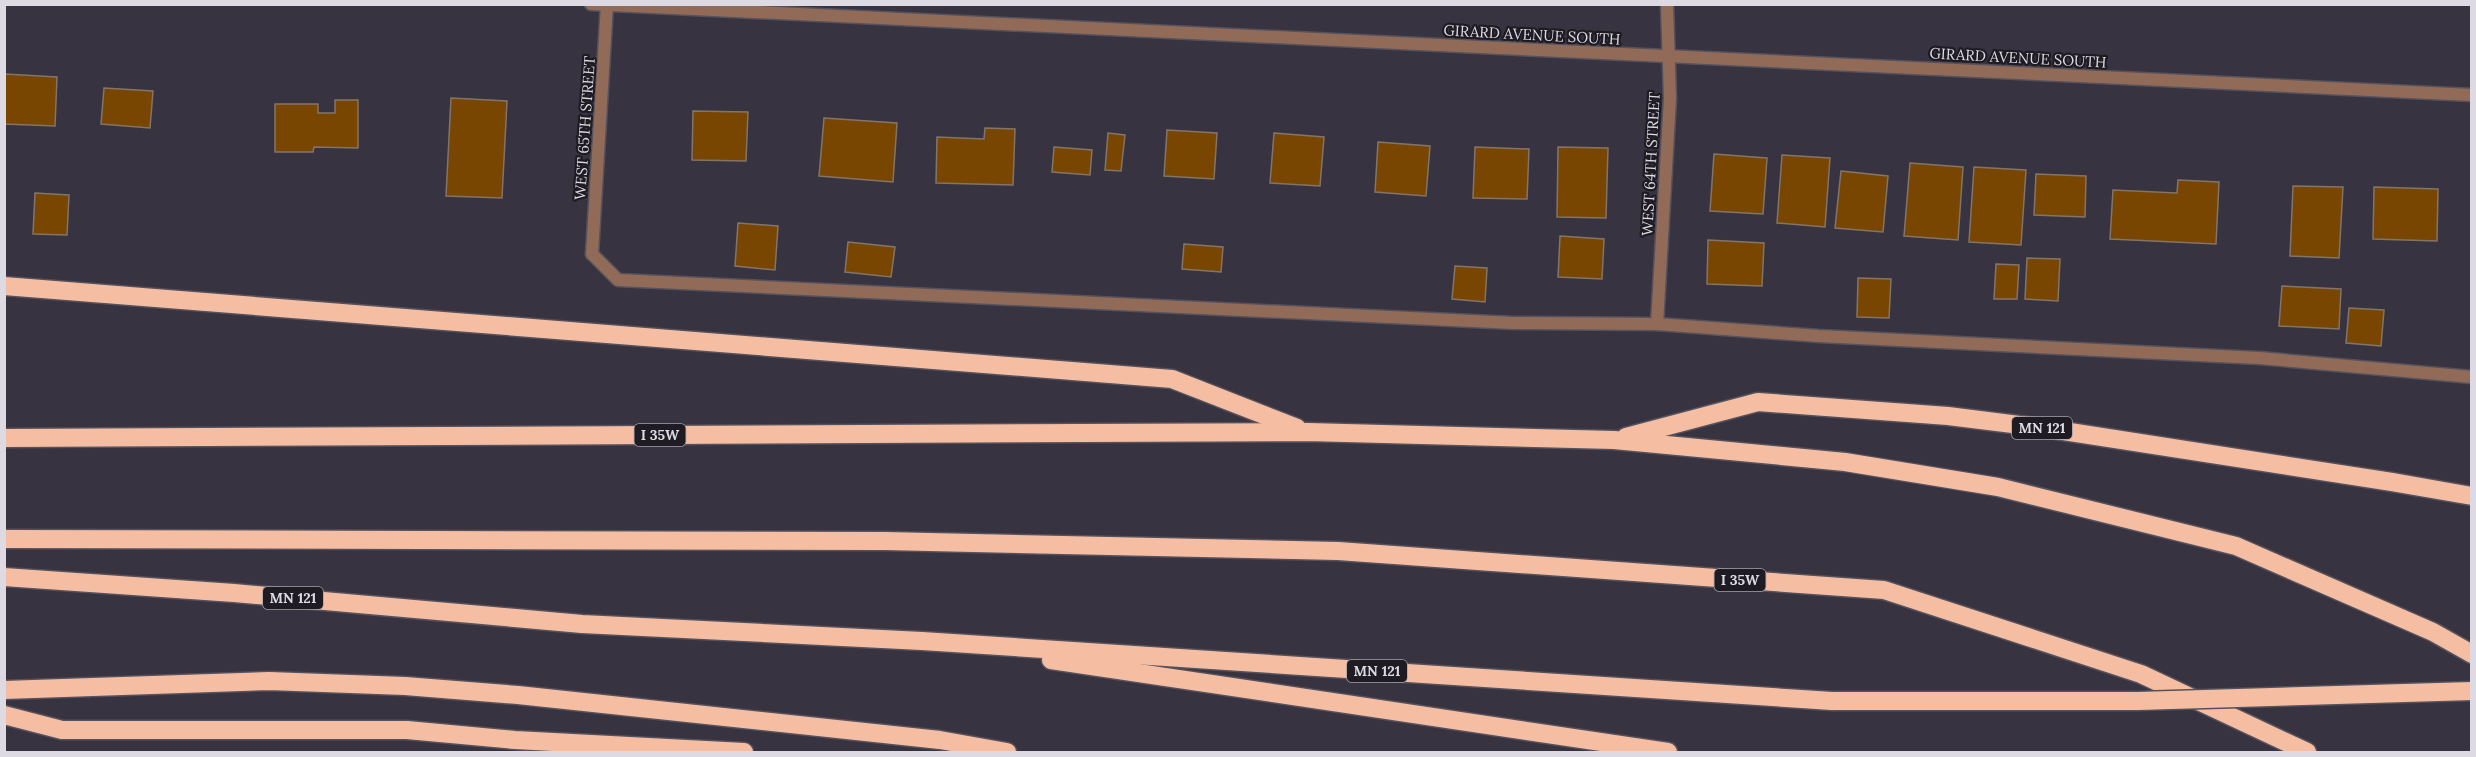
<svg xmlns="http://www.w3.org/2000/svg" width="2476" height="757" viewBox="0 0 2476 757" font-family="Lora,serif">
	<rect width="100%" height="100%" fill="#373340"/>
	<g fill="#784601" stroke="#827568" stroke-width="1.5">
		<path d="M5 74 57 77 55 126 4 124Z"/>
		<path d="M104 88 153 91 150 128 101 124Z"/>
		<path d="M451 98 507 101 502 198 446 196Z"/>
		<path d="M335 100H358V148L314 147 313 152H275V104H318V113H335Z"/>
		<path d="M693 111 748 112 746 161 692 160Z"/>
		<path d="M824 118 897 123 893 182 819 176Z"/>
		<path d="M985 128 1015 129 1013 185 936 183 937 137 984 139Z"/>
		<path d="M1167 130 1217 133 1214 179 1164 176Z"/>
		<path d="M1108 133 1125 135 1121 171 1105 170Z"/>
		<path d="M1274 133 1324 137 1320 186 1270 183Z"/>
		<path d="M1378 142 1430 146 1426 196 1375 192Z"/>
		<path d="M1054 147 1092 150 1090 175 1052 172Z"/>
		<path d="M1475 147 1529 149 1527 199 1473 198Z"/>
		<path d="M1558 147 1608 148 1606 218 1557 217Z"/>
		<path d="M1714 154 1767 158 1763 214 1710 211Z"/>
		<path d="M1782 155 1830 158 1825 227 1777 223Z"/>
		<path d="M1910 163 1963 167 1958 240 1904 236Z"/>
		<path d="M1974 167 2026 170 2021 245 1969 242Z"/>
		<path d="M1841 171 1888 176 1883 232 1835 228Z"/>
		<path d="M2036 174 2086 176 2085 217 2034 215Z"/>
		<path d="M2178 180 2219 182 2216 244 2110 239 2113 190 2177 193Z"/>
		<path d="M2293 186 2343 187 2339 258 2290 256Z"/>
		<path d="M2374 187 2438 189 2437 241 2373 239Z"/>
		<path d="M35 193 69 195 67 235 33 234Z"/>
		<path d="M738 223 778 226 775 270 735 266Z"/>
		<path d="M1560 236 1604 239 1602 279 1558 277Z"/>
		<path d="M1708 240 1764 243 1762 286 1707 284Z"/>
		<path d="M848 242 895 247 891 277 845 272Z"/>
		<path d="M1184 244 1223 247 1221 272 1182 269Z"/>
		<path d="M2027 258 2060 259 2058 301 2025 299Z"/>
		<path d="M1996 264 2019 265 2017 299H1994Z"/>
		<path d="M1455 266 1487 268 1485 302 1452 299Z"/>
		<path d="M1858 278 1891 279 1889 318 1857 317Z"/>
		<path d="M2282 286 2341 289 2339 329 2279 326Z"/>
		<path d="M2349 308 2384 310 2381 346 2346 343Z"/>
	</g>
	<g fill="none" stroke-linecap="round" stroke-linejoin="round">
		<defs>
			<path id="service" d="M592 254 618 280 1514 323 1657 324 1819 336 2259 358 2472 377"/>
			<g id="minor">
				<path d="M591 4 2472 95"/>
				<path d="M592 254 607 4"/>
				<path d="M1657 324 1670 98 1667 4"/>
			</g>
			<g id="motorway">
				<path d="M4 286 1172 379 1297 428"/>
				<path d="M1626 437 1758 402 1948 416 2044 428 2392 482 2472 496"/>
				<path d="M4 438 1307 432 1614 440 1845 462 1998 487 2236 546 2433 632 2472 654"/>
				<path d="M4 539 885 541 1338 551 1884 590 2141 674 2307 752"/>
				<path d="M4 577 234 593 582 624 922 641 1832 701"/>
				<path d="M1051 660 1668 752"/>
				<path d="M4 690 269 681 405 686 518 695 940 740 1007 752"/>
				<path d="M4 715 62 730H407L515 740 744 752"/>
			</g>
		</defs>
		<use href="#service" stroke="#55515d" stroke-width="15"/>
		<use href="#minor" stroke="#55515d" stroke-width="15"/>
		<use href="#motorway" stroke="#55515d" stroke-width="21"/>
		<use href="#service" stroke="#916b58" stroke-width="12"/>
		<use href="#minor" stroke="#916b58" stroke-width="12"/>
		<use href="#motorway" stroke="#f5bea2" stroke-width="18"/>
		<defs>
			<path id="motorway-bridge" d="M1832 701H2138L2472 691"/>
		</defs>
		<use href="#motorway-bridge" stroke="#55515d" stroke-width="21" stroke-linecap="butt"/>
		<use href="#motorway-bridge" stroke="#f5bea2" stroke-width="18"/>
	</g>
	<g text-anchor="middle" stroke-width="4.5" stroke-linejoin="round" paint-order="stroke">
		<g fill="#1e1c22" stroke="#a4a1a9" stroke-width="1.5">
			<rect x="2012" y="417" width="60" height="22" rx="4.5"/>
			<rect x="634.5" y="424" width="51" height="22" rx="4.5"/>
			<rect x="1714.5" y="569" width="51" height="22" rx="4.5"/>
			<rect x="263" y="587" width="60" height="22" rx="4.5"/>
			<rect x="1347" y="660" width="60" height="22" rx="4.5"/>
		</g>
		<g font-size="14" font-weight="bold" fill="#dddae3">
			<text x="2042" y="433">MN 121</text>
			<text x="660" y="440">I 35W</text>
			<text x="1740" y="585">I 35W</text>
			<text x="293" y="603">MN 121</text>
			<text x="1377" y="676">MN 121</text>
		</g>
		<g font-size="15" fill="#dddae3" stroke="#1e1c22">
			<text transform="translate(1532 35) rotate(3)" y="5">GIRARD AVENUE SOUTH</text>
			<text transform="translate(2018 58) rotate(3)" y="5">GIRARD AVENUE SOUTH</text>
			<text transform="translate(585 128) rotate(-86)" y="5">WEST 65TH STREET</text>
			<text transform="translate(1651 164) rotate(-87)" y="5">WEST 64TH STREET</text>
		</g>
	</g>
	<rect width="2476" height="757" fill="none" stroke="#dddae3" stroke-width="12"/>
</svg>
